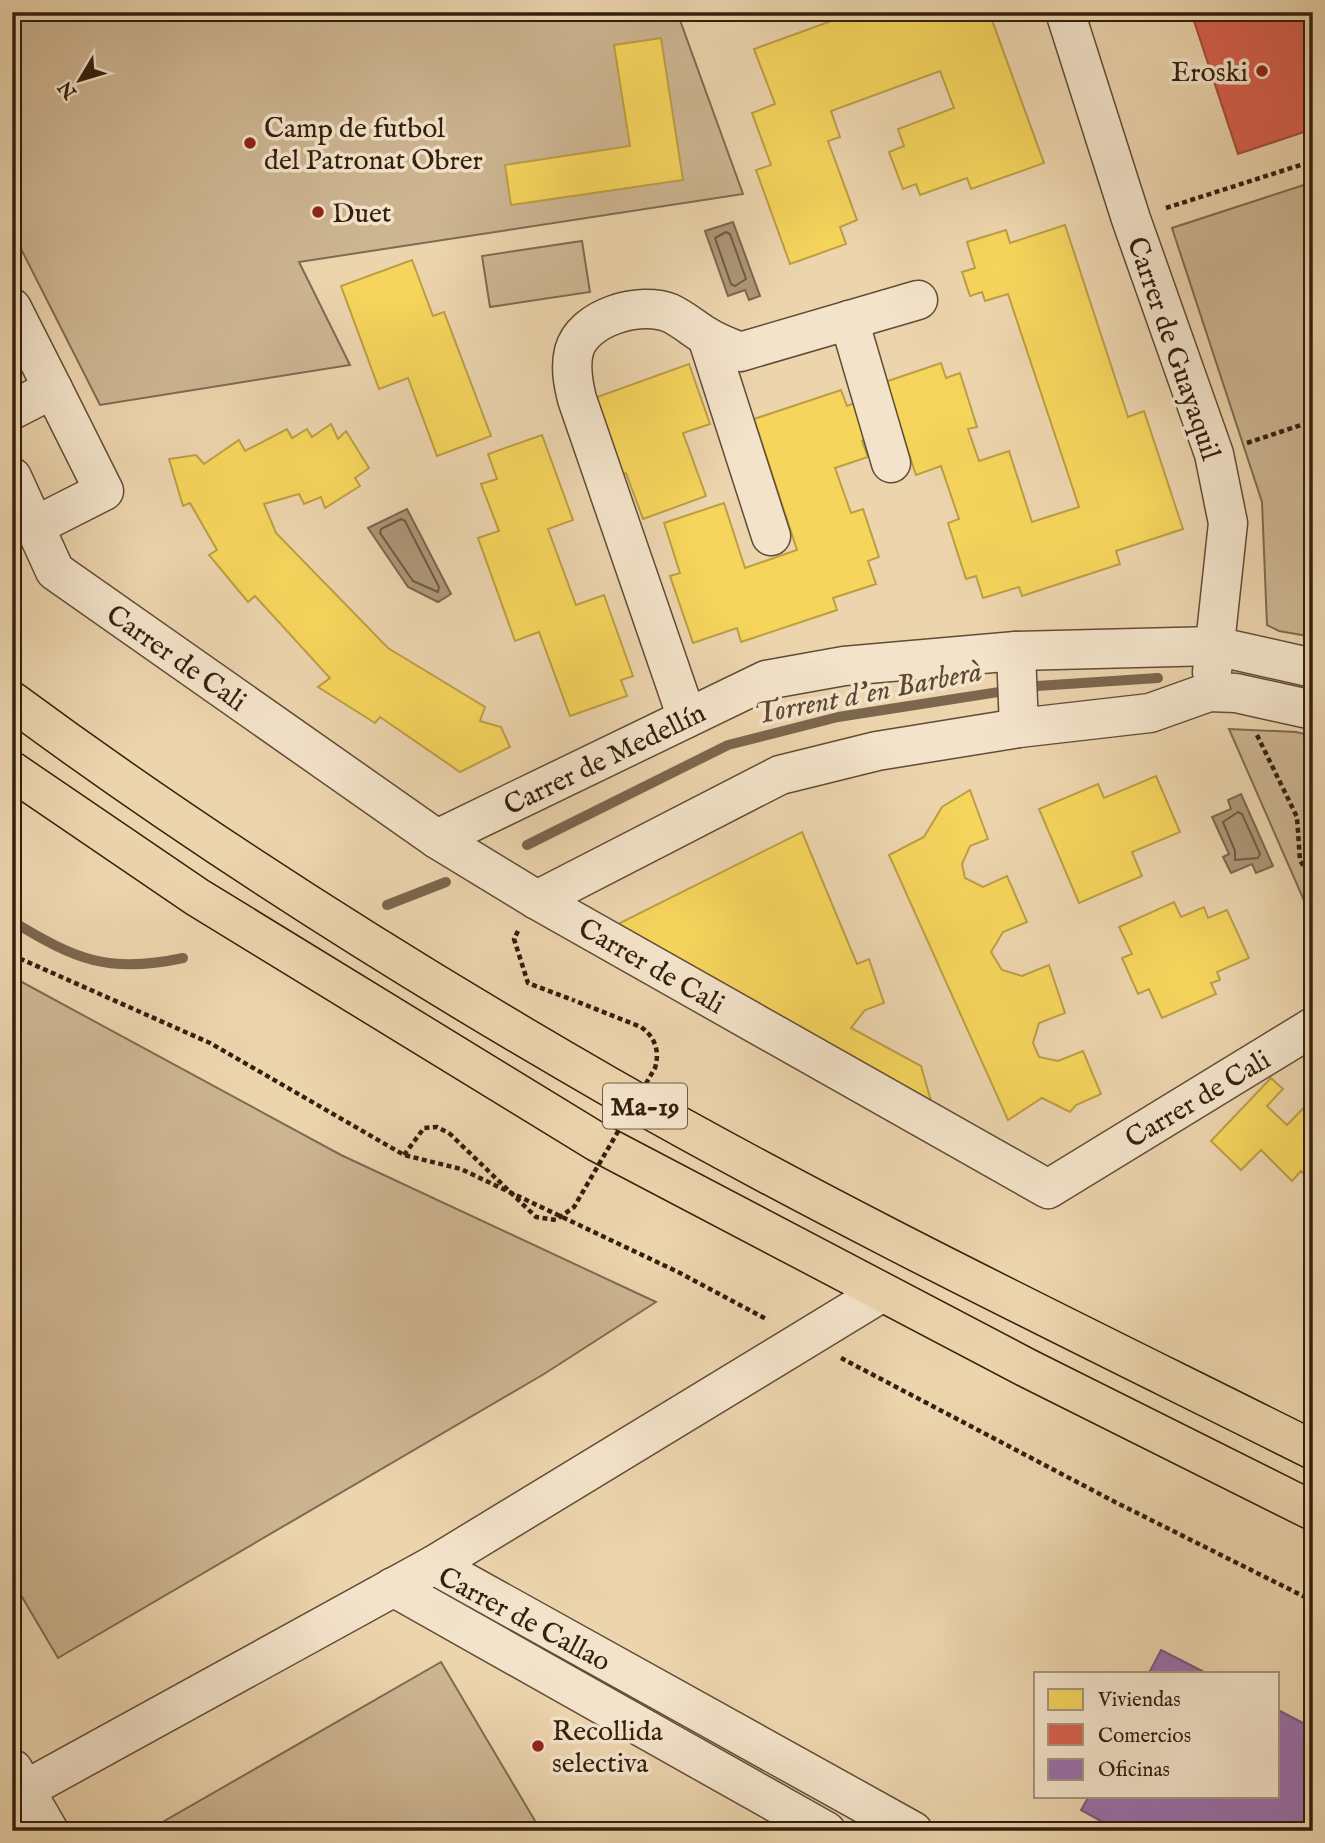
<svg xmlns="http://www.w3.org/2000/svg" width="1325" height="1843" viewBox="0 0 1325 1843" font-family="'IM FELL English',serif">
	<rect width="100%" height="100%" fill="#ecd4ad"/>
	<filter id="stains"><feTurbulence type="fractalNoise" baseFrequency=".00286" numOctaves="4"/><feColorMatrix values="0 0 0 0 .2 0 0 0 0 .09 0 0 0 0 .02 0 0 0 .5 -.17"/></filter>
	<radialGradient id="worn" r=".72"><stop offset=".6" stop-color="#630" stop-opacity="0"/><stop offset="1" stop-color="#630" stop-opacity=".3"/></radialGradient>
	<g fill="#cdb592" stroke="#806a50" stroke-width="2">
		<path d="M12 12H677L743 194 299 262 350 365 100 405 12 231Z"/>
		<path d="M1313 182V637L1279 631 1267 625 1262 502 1172 228Z"/>
		<path d="M582 241 590 292 490 307 482 256Z"/>
		<path d="M1229 729 1296 732 1313 736V921Z"/>
		<path d="M20 981 341 1155 656 1302 544 1374 58 1658 12 1580V986Z"/>
		<path d="M441 1662 541 1831H165L161 1823Z"/>
	</g>
	<g fill="#ad9677" stroke="#7c664d" stroke-width="2">
		<path d="M733 222 760 296 749 300 745 290 728 296 705 231Z"/>
		<path d="M407 509 451 594 438 602 408 587 368 528Z"/>
		<path d="M1241 794 1273 866 1256 873 1252 864 1231 873 1223 857 1229 854 1212 817 1231 809 1228 800Z"/>
	</g>
	<g fill="#f6d55c" stroke="#bc9e44" stroke-width="2">
		<path d="M856 12H989L1044 163 971 189 967 178 920 195 916 184 903 189 889 152 904 146 898 129 954 108 940 71 831 111 840 137 828 141 857 220 840 227 846 244 790 264 756 170 771 165 752 113 775 104 754 49Z"/>
		<path d="M661 38 683 180 511 205 505 165 630 146 614 45Z"/>
		<path d="M1065 225 1128 417 1144 411 1183 529 1116 551 1120 564 1022 596 1019 587 983 598 976 576 966 579 948 523 959 519 941 466 916 475 885 382 941 363 946 378 960 373 977 427 968 429 979 461 1009 451 1032 522 1079 507 1008 294 985 301 982 292 970 296 962 272 975 268 967 242 1006 230 1010 243Z"/>
		<path d="M412 260 433 316 444 312 491 436 437 456 408 378 379 389 341 286Z"/>
		<path d="M689 364 710 424 683 433 706 496 643 519 626 473 614 478 586 401Z"/>
		<path d="M841 390 847 406 859 401 872 438 862 441 868 457 835 468 851 513 863 509 879 557 868 561 876 584 833 598 837 610 741 642 737 628 693 643 670 576 680 573 664 523 724 503 745 568 797 550 754 419Z"/>
		<path d="M331 424 338 439 346 431 369 468 355 478 360 486 325 508 321 497 304 504 299 494 264 504 276 533 388 648 485 707 480 721 501 727 510 747 460 772 380 717 375 723 318 687 330 678 255 596 248 602 209 555 217 550 190 503 183 506 169 459 196 455 204 464 239 440 245 451 287 429 292 438 307 429 312 437Z"/>
		<path d="M542 435 573 520 548 529 576 605 604 595 633 676 621 680 627 696 570 716 539 632 515 641 478 538 499 531 481 484 497 479 488 454Z"/>
		<path d="M1156 776 1180 832 1132 852 1142 876 1079 903 1039 809 1098 784 1104 798Z"/>
		<path d="M970 790 988 839 970 846 962 864 965 878 983 887 1007 876 1027 922 1003 932 991 952 1002 970 1022 976 1049 965 1065 1013 1039 1023 1033 1043 1039 1057 1058 1061 1083 1051 1101 1094 1076 1105 1070 1112 1042 1098 1008 1120 889 855 924 837 942 807Z"/>
		<path d="M802 832 857 964 869 959 884 1003 865 1010 851 1028 921 1066 931 1101 612 927Z"/>
		<path d="M1174 902 1181 917 1204 907 1208 918 1227 910 1249 958 1217 972 1220 980 1211 983 1216 994 1162 1018 1149 989 1138 994 1122 958 1132 954 1119 927Z"/>
		<path d="M1271 1078 1283 1089 1267 1106 1287 1125 1313 1098V1183L1301 1171 1292 1181 1261 1150 1241 1170 1211 1141Z"/>
	</g>
	<path fill="#d6604d" stroke="#a54c3a" stroke-width="2" d="M1191 12H1313V129L1238 154Z"/>
	<g fill="#9970ab" stroke="#7a587c" stroke-width="2">
		<path d="M1161 1650 1206 1673H1149Z"/>
		<path d="M1278 1710 1313 1728V1831H1119L1081 1810 1089 1796H1278Z"/>
	</g>
	<g fill="none" stroke-linecap="round" stroke-linejoin="round">
		<g stroke="#705a42" stroke-width="2">
			<path d="M726 232 730 234 746 279 735 286 731 284 715 238Z"/>
			<path d="M401 519 405 521 439 587 438 592 413 581 380 533 381 529Z"/>
			<path d="M1238 812 1242 814 1260 854 1258 858 1235 860V851L1223 822Z"/>
		</g>
		<g stroke="#7c664d" stroke-width="10">
			<path d="M527 845 728 745 838 717 1037 686 1158 678"/>
			<path d="M387 905 446 882"/>
			<path d="M12 921C76 960 109 974 183 958"/>
		</g>
		<defs>
			<g id="minor">
				<path d="M1065 12 1131 219 1214 454 1228 523 1212 672"/>
				<path d="M12 308 53 389"/>
				<path d="M849 320 891 463"/>
				<path d="M707 337 771 536"/>
				<path d="M12 410 53 389 104 491 37 525"/>
				<path d="M12 477 55 571 437 839 537 900 1048 1189 1313 1027"/>
				<path d="M1016 651 1019 728"/>
				<path d="M687 718 577 399C573 383 570 367 574 351 583 317 640 301 670 313 683 319 694 329 706 336 717 343 729 347 740 352L918 300"/>
				<path d="M437 839 766 680 844 666 1016 651 1215 646 1313 668"/>
				<path d="M537 900 780 775 877 751 1019 728 1150 713 1209 692 1236 693 1313 710"/>
				<path d="M434 1565 881 1293"/>
				<path d="M393 1587 826 1831"/>
				<path d="M13 1769 49 1831"/>
				<path d="M12 1797 434 1565 913 1831"/>
			</g>
			<g id="highway">
				<path d="M12 701C203 842 403 968 608 1086 837 1217 1077 1332 1313 1450"/>
				<path d="M12 771 197 897 597 1142 1027 1368 1313 1511"/>
			</g>
		</defs>
		<use href="#minor" stroke="#614c35" stroke-width="41"/>
		<use href="#highway" stroke="#331f0d" stroke-width="41"/>
		<g stroke="#331f0d" stroke-width="4.5" stroke-dasharray="5 3.5" stroke-linecap="butt">
			<path d="M1166 208 1313 161"/>
			<path d="M1247 443 1313 421"/>
			<path d="M1257 735 1297 817 1300 861 1313 878"/>
			<path d="M518 931 514 939 528 983 573 1000"/>
			<path d="M12 955 210 1043 404 1155 461 1169 678 1272 768 1320"/>
			<path d="M404 1155 424 1128 437 1127 449 1133"/>
			<path d="M841 1358 1115 1502 1313 1601"/>
		</g>
		<use href="#minor" stroke="#f3e3ca" stroke-width="38"/>
		<use href="#highway" stroke="#ecd4ad" stroke-width="38"/>
		<path stroke="#331f0d" stroke-width="4.5" stroke-dasharray="5 3.5" stroke-linecap="butt" d="M449 1133 536 1217 556 1220 574 1207 655 1068C660 1051 655 1037 641 1027L573 1000"/>
	</g>
	<g fill="#8f2418" stroke="#f3e3ca" stroke-width="2.5">
		<circle cx="1262" cy="71" r="7"/>
		<circle cx="250" cy="143" r="7"/>
		<circle cx="318" cy="212" r="7"/>
		<circle cx="538" cy="1746" r="7"/>
	</g>
	<g text-anchor="middle" stroke-width="7" stroke-linejoin="round" paint-order="stroke">
		<rect fill="#f3e3ca" stroke="#6d5a46" stroke-width="2" x="603" y="1083.5" width="84" height="45" rx="5"/>
		<g font-size="26" font-weight="bold" fill="#331f0d">
			<text x="645" y="1115">Ma-19</text>
		</g>
		<g font-size="28" fill="#331f0d" stroke="#f3e3ca" text-anchor="start">
			<text x="1248" y="81" text-anchor="end">Eroski</text>
			<text x="264" y="137">Camp de futbol<tspan x="264" dy="32">del Patronat Obrer</tspan></text>
			<text x="332" y="222">Duet</text>
			<text x="552" y="1740">Recollida<tspan x="552" dy="32">selectiva</tspan></text>
		</g>
		<g font-size="28" fill="#331f0d" stroke="#f3e3ca">
			<text transform="translate(1175 348) rotate(71)" y="10">Carrer de Guayaquil</text>
			<text transform="translate(177 657) rotate(35)" y="10">Carrer de Cali</text>
			<text transform="translate(604 758) rotate(-26)" y="10">Carrer de Medellín</text>
			<text transform="translate(652 965) rotate(30)" y="10">Carrer de Cali</text>
			<text transform="translate(1197 1098) rotate(-31)" y="10">Carrer de Cali</text>
			<text transform="translate(525 1618) rotate(28)" y="10">Carrer de Callao</text>
		</g>
		<g font-size="30" font-style="italic" fill="#5e4932" stroke="#f3e3ca">
			<text transform="translate(868 692) rotate(-11)" y="10">Torrent d'en Barberà</text>
		</g>
	</g>
	<rect width="1325" height="1843" fill="none" stroke="#ecd4ad" stroke-width="42"/>
	<rect x="14" y="14" width="1297" height="1815" fill="none" stroke="#331f0d" stroke-width="3.5"/>
	<rect x="21" y="21" width="1283" height="1801" fill="none" stroke="#331f0d" stroke-width="2"/>
	<rect x="1034" y="1672" width="245" height="126" fill="#f3e3ca" stroke="#a6957e" stroke-width="2"/>
	<rect x="1048" y="1689" width="35" height="21" fill="#f6d55c" stroke="#a6957e" stroke-width="2"/>
	<text x="1098" y="1706" font-size="21" fill="#331f0d">Viviendas</text>
	<rect x="1048" y="1724" width="35" height="21" fill="#d6604d" stroke="#a6957e" stroke-width="2"/>
	<text x="1098" y="1742" font-size="21" fill="#331f0d">Comercios</text>
	<rect x="1048" y="1759" width="35" height="21" fill="#9970ab" stroke="#a6957e" stroke-width="2"/>
	<text x="1098" y="1776" font-size="21" fill="#331f0d">Oficinas</text>
	<g transform="translate(80 80) rotate(232)" stroke="#f3e3ca" stroke-width="5" paint-order="stroke">
	<path d="M0-5L12 26L0 18L-12 26Z" fill="#331f0d"/>
	<text y="-10" font-size="19" font-weight="bold" text-anchor="middle" fill="#331f0d">N</text>
	</g>
	<rect width="100%" height="100%" filter="url(#stains)"/>
	<rect width="100%" height="100%" fill="url(#worn)"/>
</svg>
